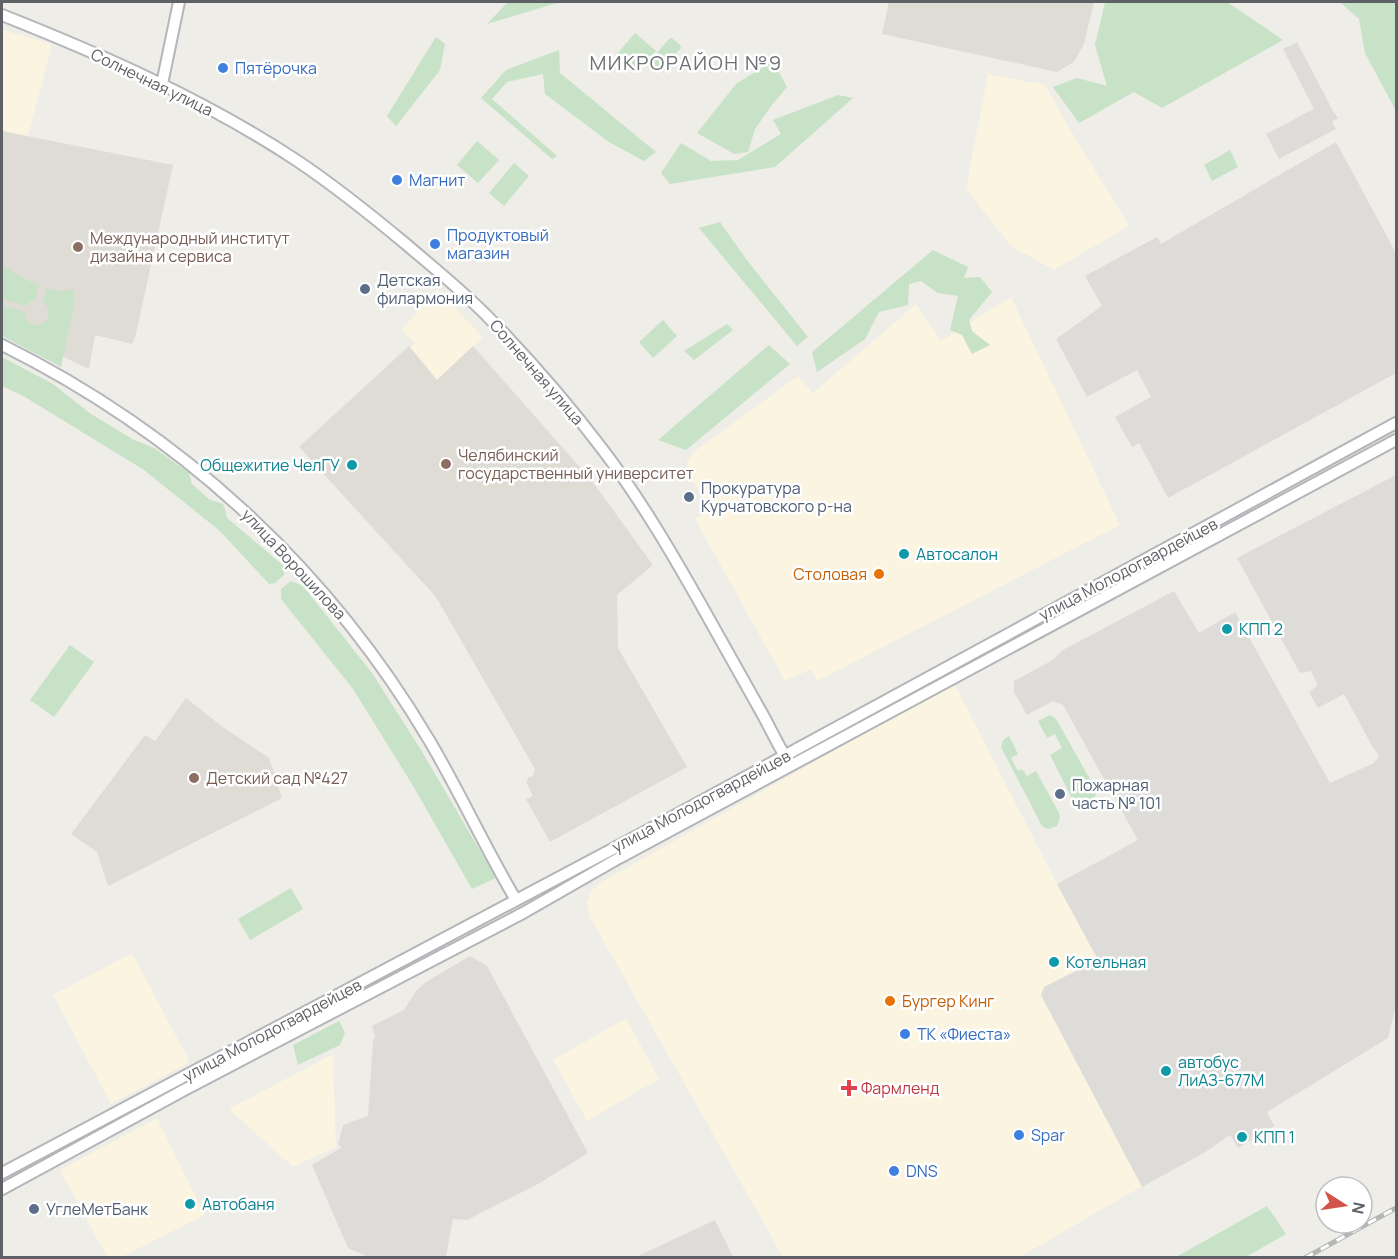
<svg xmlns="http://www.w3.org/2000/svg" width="1398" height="1259" viewBox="0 0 1398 1259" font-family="Manrope,sans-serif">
	<rect width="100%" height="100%" fill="#eeede7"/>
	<g fill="#faf4e1">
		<path d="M2 30 52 44 28 136 2 131Z"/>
		<path d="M988 74 1045 85 1068 126 1129 226 1054 270 1011 246 966 189Z"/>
		<path d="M437 289 483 337 437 380 410 348 415 343 401 330Z"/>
		<path d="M1011 297 1120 525 817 681 811 669 785 681 695 519 710 511 687 469V461L695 451 798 376 813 393 916 304 941 341Z"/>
		<path d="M954 683 1057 884 1204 1153 1123 1197 1020 1257H783L591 919 587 903 592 890 605 880Z"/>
		<path d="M132 953 190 1062 111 1104 53 995Z"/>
		<path d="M626 1018 659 1079 587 1121 553 1060Z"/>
		<path d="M333 1054 336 1147 293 1167 229 1109Z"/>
		<path d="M157 1118 205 1215 122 1257H107L60 1170Z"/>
	</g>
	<g fill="#dedcd9">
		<path d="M1297 42 1333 111 1338 118 1332 122 1336 129 1279 159 1266 134 1314 109 1283 49Z"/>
		<path d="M1336 142 1396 253V373L1168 498 1139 443 1132 447 1115 417 1151 397 1137 370 1087 397 1056 339 1102 306 1085 276 1157 237 1161 244Z"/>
		<path d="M1396 475V1004L1388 1038 1267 1112 1274 1126 1238 1148 1230 1135 1204 1153 1142 1187 1041 995 1044 987 1098 960 1057 884 1138 840 1063 705 1053 701 1027 715 1014 692V681L1051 661 1063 650 1174 591 1199 633 1235 612 1330 783 1374 763 1379 756 1372 746 1344 694 1318 708 1309 692 1318 685 1311 671 1300 673 1237 558Z"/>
		<path d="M470 956 487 966 588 1153 538 1184 467 1220 453 1219 446 1257H366V1256L348 1248 312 1165 341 1148 338 1144 343 1125 368 1116 373 1041 375 1036 372 1026 404 1010 416 991 426 982Z"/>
		<path d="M715 1220 733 1257H639L638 1256Z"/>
	</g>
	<g fill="#dedcd5">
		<path d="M889 2H1094L1084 44 1074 62 1057 72 882 34Z"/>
		<path d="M2 131 173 165 135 338 132 344 95 335 89 369 2 328Z"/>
		<path d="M409 346 437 380 473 346 592 481 653 565 617 595 618 648 687 767 550 842 526 799 533 796 526 782 528 780V778L533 776 535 769 436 597 299 447Z"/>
		<path d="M186 698 224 728 269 758 282 798 108 886 97 852 71 834 145 735 155 741Z"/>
	</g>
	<g fill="#c7e2c7">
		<path d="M508 2H560L487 24Z"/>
		<path d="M1105 2H1227L1283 40 1162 108 1134 92 1079 123 1053 87 1077 78 1107 86 1095 45Z"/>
		<path d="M1340 2H1396V111L1365 53 1359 19Z"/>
		<path d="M635 33 656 51 638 71 617 54Z"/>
		<path d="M436 37 445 44 440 70 396 126 387 116Z"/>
		<path d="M670 38H672L680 45 681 48 659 72H656L648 65 649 62Z"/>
		<path d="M559 50 560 73 656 152 644 161 609 142 545 94 543 74 507 82 492 99 557 156 552 159 481 98 506 70Z"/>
		<path d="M773 61 787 87 771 106 755 129 748 152 734 154 697 133 736 84Z"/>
		<path d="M838 95 853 98 775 167 670 184 661 173 681 143 711 161 738 160 781 134 773 120Z"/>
		<path d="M477 141 499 160 478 183 457 165Z"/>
		<path d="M1230 150 1238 167 1212 181 1204 165Z"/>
		<path d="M514 163 529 176 504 206 489 193Z"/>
		<path d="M720 222 746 259 808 337 797 346 699 228Z"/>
		<path d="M933 250 968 267 964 278 980 277 992 292 969 320 972 331 990 345 972 354 962 335 950 330 958 296 938 293 921 281 909 284 908 305 879 312 865 339 817 372 812 352Z"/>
		<path d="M2 265H3L18 276 39 286 35 300 29 302 26 306 6 300 2 295Z"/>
		<path d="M46 289 61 291 73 290 74 303 61 367 2 336V308L4 306 24 312 26 320C32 327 40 327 47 320 50 312 49 307 43 302Z"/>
		<path d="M663 320 677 336 653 358 639 342Z"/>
		<path d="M727 324 733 330 694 360 684 351Z"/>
		<path d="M769 345 790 364 686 450 658 440Z"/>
		<path d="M2 357 53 384 91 414 132 439 154 448 189 473 192 484 210 500 223 504 225 509 227 518 285 567 284 575 275 583 269 584 220 531 144 470 25 397 2 386Z"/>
		<path d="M291 581 303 586 372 673 421 750 496 878 472 889 412 784 353 689 281 599V589Z"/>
		<path d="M70 645 94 662 54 717 30 700Z"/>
		<path d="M1050 715 1056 719 1096 790C1097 802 1086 809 1075 804L1050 755 1062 748 1055 734 1047 738 1038 721Z"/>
		<path d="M1009 736 1018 754 1011 758 1018 771 1022 769 1027 776 1036 771 1059 813 1060 818 1057 826 1048 829 1042 826 1001 747 1003 740Z"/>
		<path d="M291 888 303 909 250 940 238 919Z"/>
		<path d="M339 1021 345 1033 340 1045 298 1065 293 1045Z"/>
		<path d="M1267 1206 1286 1234 1246 1257H1176Z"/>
	</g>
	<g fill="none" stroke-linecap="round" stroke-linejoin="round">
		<defs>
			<g id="tertiary">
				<path d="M2 15C103 55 205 100 296 160 335 186 371 215 407 245 435 269 464 292 490 319 530 360 568 404 603 450 641 500 673 555 704 610 724 646 744 681 764 717 771 730 777 743 785 756"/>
				<path d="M162 84 179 2"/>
				<path d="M2 345C181 434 327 568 429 740 460 792 485 848 516 900"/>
			</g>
			<g id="secondary">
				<path d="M2 1173 639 835 1396 423"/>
				<path d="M2 1189 184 1090 523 913 619 858 1396 440"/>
			</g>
		</defs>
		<use href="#tertiary" stroke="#b4b6ba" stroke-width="14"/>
		<use href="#secondary" stroke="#b3b5b9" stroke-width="14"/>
		<use href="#tertiary" stroke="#fff" stroke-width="10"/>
		<use href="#secondary" stroke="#fff" stroke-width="10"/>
		<defs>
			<path id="rail" d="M1305 1258 1396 1208"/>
		</defs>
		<use href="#rail" stroke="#b4b5b5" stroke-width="5"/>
		<use href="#rail" stroke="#fff" stroke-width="3" stroke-dasharray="9" stroke-linecap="butt"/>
	</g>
	<g fill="#3f7fe0" stroke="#fff" stroke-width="2">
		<circle cx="223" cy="68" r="6"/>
		<circle cx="397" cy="180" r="6"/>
		<circle cx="435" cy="244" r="6"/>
		<circle cx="905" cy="1034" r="6"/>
		<circle cx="1019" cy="1135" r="6"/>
		<circle cx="894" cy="1171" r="6"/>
	</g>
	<g fill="#8d6e63" stroke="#fff" stroke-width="2">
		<circle cx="78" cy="247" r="6"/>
		<circle cx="446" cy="464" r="6"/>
		<circle cx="194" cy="778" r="6"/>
	</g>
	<g fill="#5c6f8a" stroke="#fff" stroke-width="2">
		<circle cx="365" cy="289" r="6"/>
		<circle cx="689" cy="497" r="6"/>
		<circle cx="1060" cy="794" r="6"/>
		<circle cx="34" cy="1209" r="6"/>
	</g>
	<g fill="#0f9aa8" stroke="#fff" stroke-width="2">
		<circle cx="352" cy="465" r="6"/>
		<circle cx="904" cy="554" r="6"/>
		<circle cx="1227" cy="629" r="6"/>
		<circle cx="1054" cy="962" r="6"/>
		<circle cx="1166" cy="1071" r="6"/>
		<circle cx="1242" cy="1137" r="6"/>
		<circle cx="190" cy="1204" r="6"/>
	</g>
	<g fill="#e8710a" stroke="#fff" stroke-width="2">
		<circle cx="879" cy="574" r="6"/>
		<circle cx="890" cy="1001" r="6"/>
	</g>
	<path fill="#e0444e" stroke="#fff" stroke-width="2" d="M846 1079h6v6h6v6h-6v6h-6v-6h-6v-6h6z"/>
	<g text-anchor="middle" stroke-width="5" stroke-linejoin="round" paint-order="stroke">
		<g font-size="16" fill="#366cbe" stroke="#fff" text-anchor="start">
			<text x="235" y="74">Пятёрочка</text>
			<text x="409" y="186">Магнит</text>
			<text x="447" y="241">Продуктовый<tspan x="447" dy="18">магазин</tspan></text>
			<text x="917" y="1040">ТК «Фиеста»</text>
			<text x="1031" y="1141">Spar</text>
			<text x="906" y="1177">DNS</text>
		</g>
		<g font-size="16" fill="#5e6165" stroke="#fff">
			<text transform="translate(152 82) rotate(26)" y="6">Солнечная улица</text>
			<text transform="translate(537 372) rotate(49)" y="6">Солнечная улица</text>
			<text transform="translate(294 564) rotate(47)" y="6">улица Ворошилова</text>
			<text transform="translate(1128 569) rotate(-28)" y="6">улица Молодогвардейцев</text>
			<text transform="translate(701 801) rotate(-28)" y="6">улица Молодогвардейцев</text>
			<text transform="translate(272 1030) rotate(-28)" y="6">улица Молодогвардейцев</text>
		</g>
		<g font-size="16" fill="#785e54" stroke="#fff" text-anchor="start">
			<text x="90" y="244">Международный институт<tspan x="90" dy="18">дизайна и сервиса</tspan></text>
			<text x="458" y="461">Челябинский<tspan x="458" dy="18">государственный университет</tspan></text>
			<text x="206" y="784">Детский сад №427</text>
		</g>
		<g font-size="16" fill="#4e5e75" stroke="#fff" text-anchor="start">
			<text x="377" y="286">Детская<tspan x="377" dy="18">филармония</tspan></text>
			<text x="701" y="494">Прокуратура<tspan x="701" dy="18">Курчатовского р-на</tspan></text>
			<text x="1072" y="791">Пожарная<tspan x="1072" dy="18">часть № 101</tspan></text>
			<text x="46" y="1215">УглеМетБанк</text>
		</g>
		<g font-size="16" fill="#0d838f" stroke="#fff" text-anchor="start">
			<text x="340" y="471" text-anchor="end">Общежитие ЧелГУ</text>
			<text x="916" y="560">Автосалон</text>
			<text x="1239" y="635">КПП 2</text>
			<text x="1066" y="968">Котельная</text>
			<text x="1178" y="1068">автобус<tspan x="1178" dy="18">ЛиАЗ-677М</tspan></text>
			<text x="1254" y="1143">КПП 1</text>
			<text x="202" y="1210">Автобаня</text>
		</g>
		<g font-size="16" fill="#c56008" stroke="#fff" text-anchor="end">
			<text x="867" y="580">Столовая</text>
			<text x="902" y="1007" text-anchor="start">Бургер Кинг</text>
		</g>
		<g font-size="16" fill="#be3a42" stroke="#fff" text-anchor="start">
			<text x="861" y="1094">Фармленд</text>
		</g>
		<g font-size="20" letter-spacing="1.5" fill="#6f7377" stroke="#fff">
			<text x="686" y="70">МИКРОРАЙОН №9</text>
		</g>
	</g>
	<rect width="1398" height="1259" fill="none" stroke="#5e6165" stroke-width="6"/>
	<g transform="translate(1344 1205) rotate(102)"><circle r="28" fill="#ffffff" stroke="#bfc0c1" stroke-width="1.5"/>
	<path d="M0-4.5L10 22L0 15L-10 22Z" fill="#d35549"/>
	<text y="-9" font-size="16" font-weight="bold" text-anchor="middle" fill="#5e6165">N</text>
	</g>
</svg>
